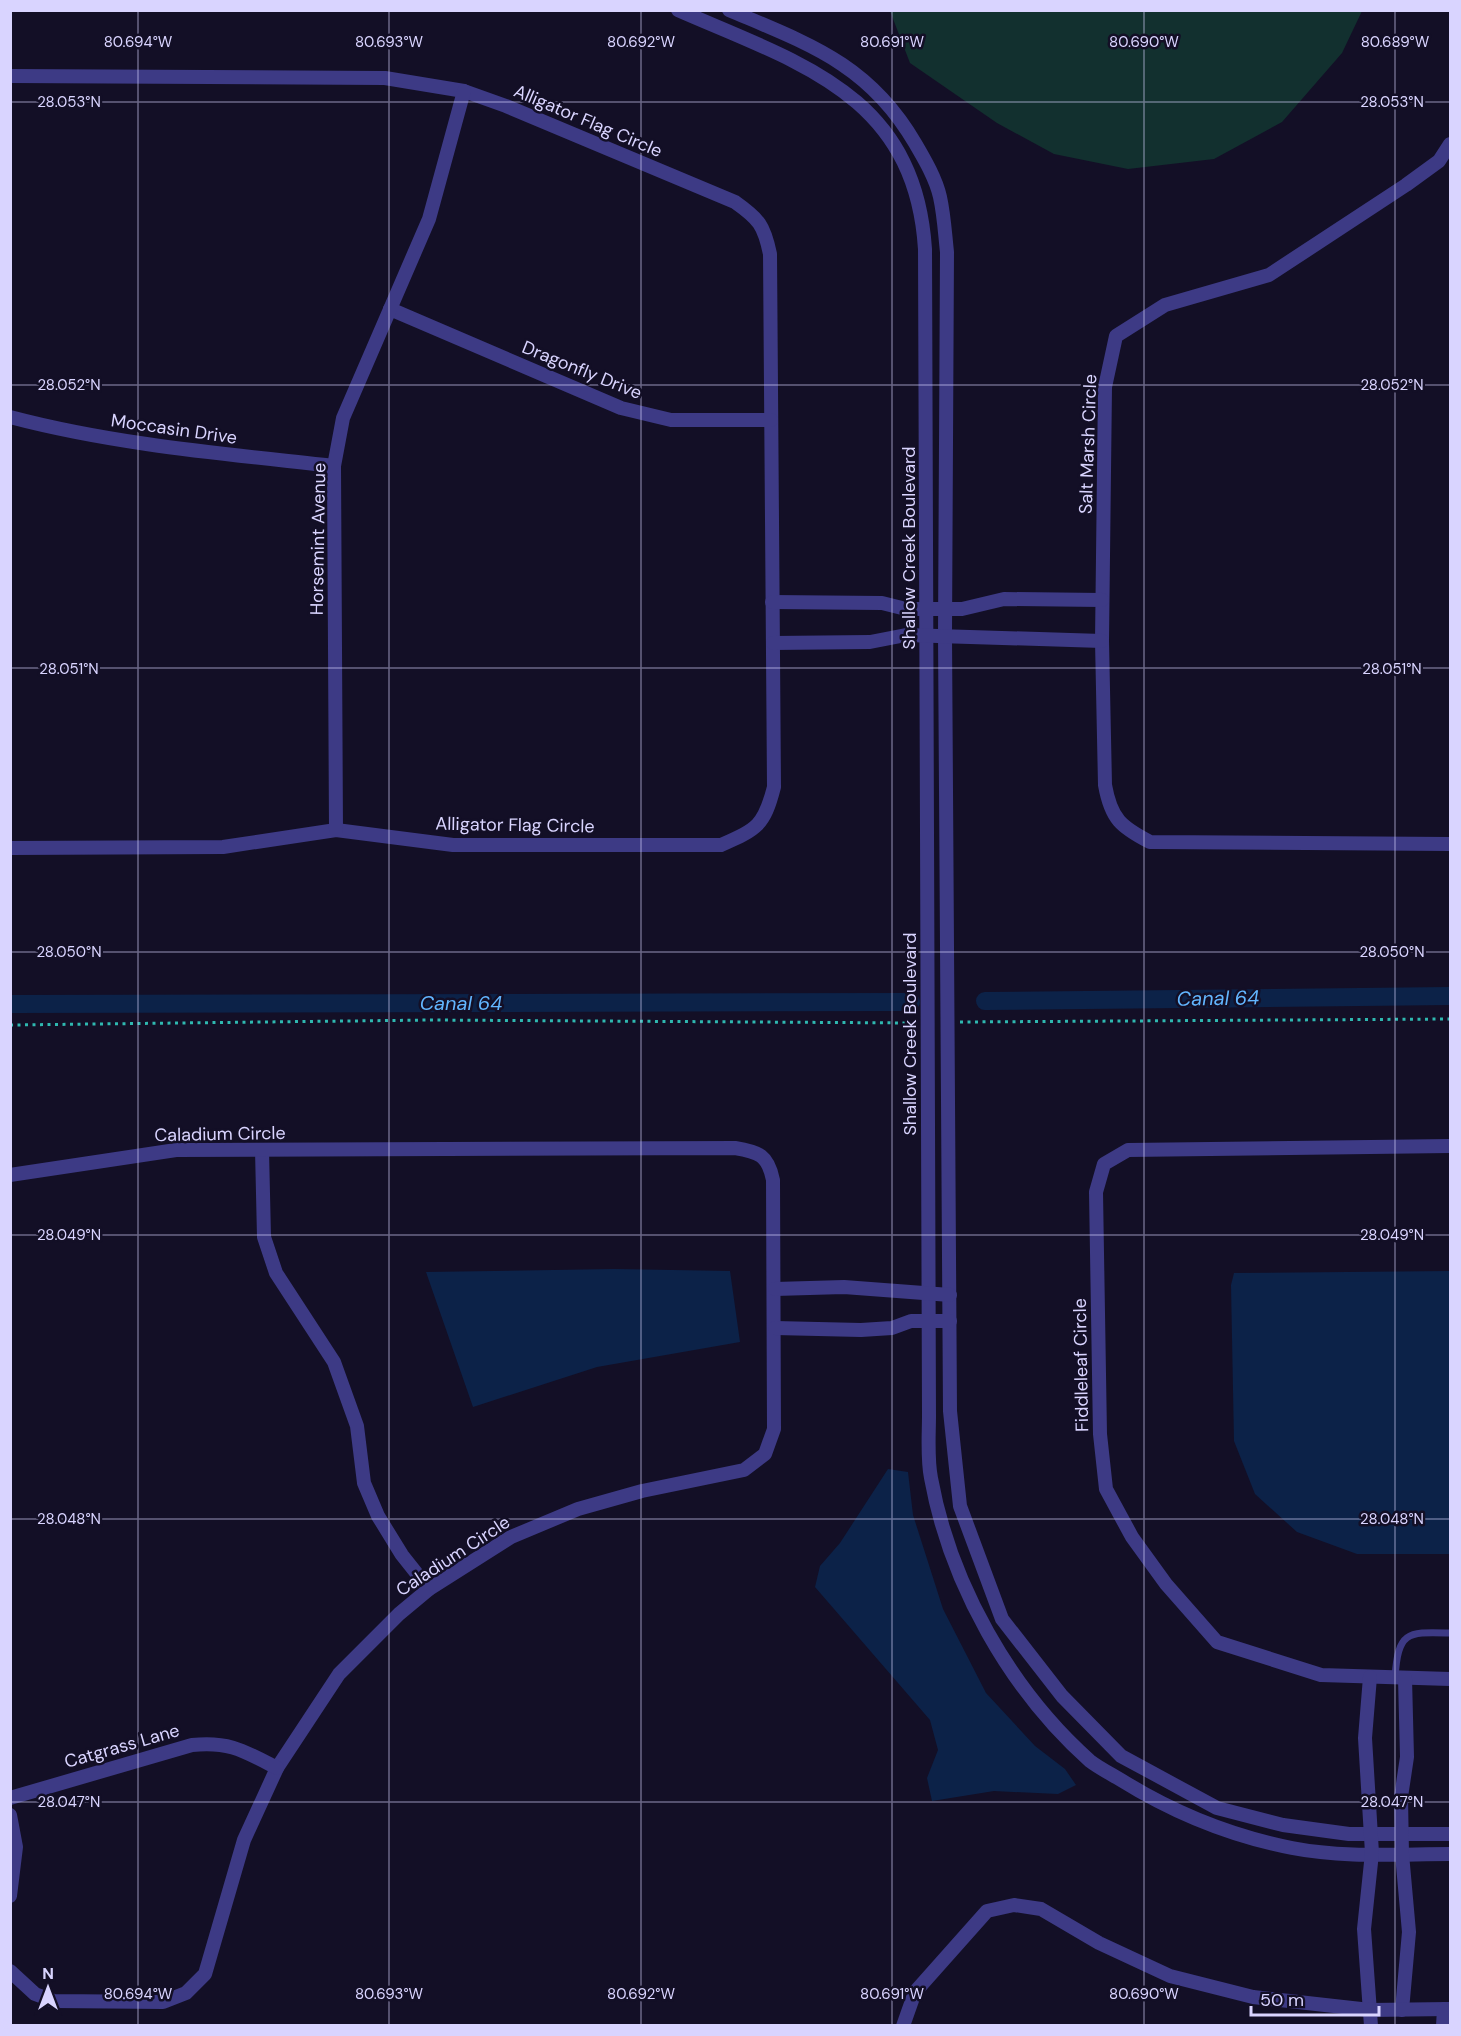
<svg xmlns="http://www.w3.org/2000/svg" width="1461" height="2036" viewBox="0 0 1461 2036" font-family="'DM Sans',sans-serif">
	<rect width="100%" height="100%" fill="#130f26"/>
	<path fill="#12302f" d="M890 11H1362L1342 53 1282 122 1214 159 1128 169 1054 154 997 123 910 63Z"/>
	<g fill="#0c2248">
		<path d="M614 1269 730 1271 740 1342 597 1367 473 1407 426 1272Z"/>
		<path d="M1450 1271V1554H1357L1297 1532 1255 1494 1234 1441 1231 1285 1234 1273Z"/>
		<path d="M888 1469 908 1472 913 1515 943 1609 986 1693 1035 1746 1065 1769 1076 1785 1058 1794 994 1791 932 1801 927 1778 938 1750 930 1720 815 1587 820 1566 840 1543Z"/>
	</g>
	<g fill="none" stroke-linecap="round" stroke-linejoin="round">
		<g stroke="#0c2248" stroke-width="18">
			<path d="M985 1001 1450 996"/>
			<path d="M10 1004 911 1002"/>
		</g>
		<g stroke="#2fb8b0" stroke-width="3" stroke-dasharray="3 4.5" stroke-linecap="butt">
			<path d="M960 1022 1450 1019"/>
			<path d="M10 1025 432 1020 915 1023"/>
		</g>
		<path stroke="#3d3a85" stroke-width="7" d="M1395 1678C1398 1630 1408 1632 1450 1633"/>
		<g stroke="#3d3a85" stroke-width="14">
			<path d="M678 10C799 63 915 94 925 249L929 1415C929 1435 927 1458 931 1478 950 1583 1010 1690 1090 1761 1099 1768 1111 1774 1121 1780 1174 1813 1231 1836 1292 1848 1343 1858 1399 1854 1450 1854"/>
			<path d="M729 10C809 44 869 64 915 143 925 160 936 179 940 197 944 215 945 234 947 252L945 635 950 1411 960 1506 1002 1619 1062 1696 1121 1756 1217 1808 1283 1825 1349 1834H1450"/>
			<path d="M10 76 385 78 464 91 506 106 735 202C759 219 764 225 770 254L774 787C764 826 757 829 721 845H453L336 830 223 847 10 848"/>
			<path d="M1450 144 1439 161 1406 185 1269 275 1165 305 1116 336 1105 387 1102 641 1105 785C1111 819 1121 827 1150 842L1450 844"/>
			<path d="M390 309 621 408 671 420H771"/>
			<path d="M10 417C116 445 226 454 334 466"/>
			<path d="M772 602 882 603 906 609H962L1004 599 1102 600"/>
			<path d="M773 643 870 642 906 635 1102 641"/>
			<path d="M336 830 334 466 343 418 429 219 464 91"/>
			<path d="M1450 1146 1128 1150 1104 1164 1096 1192 1100 1434 1106 1489 1132 1537 1166 1584 1217 1642 1321 1675 1450 1679"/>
			<path d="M262 1150 264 1237 276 1273 334 1362 357 1426 364 1483 378 1516 402 1555 429 1589"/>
			<path d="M10 1175 176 1150 735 1148C759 1152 768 1155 773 1180L774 1429 765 1454 744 1470 642 1491 578 1509 511 1537 429 1589 399 1614 339 1674 277 1768 244 1840 205 1974 186 1993 163 2002 54 2001 35 1994 10 1971"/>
			<path d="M775 1289 844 1287 950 1295"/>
			<path d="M775 1328 861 1330 892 1328 911 1321H950"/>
			<path d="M1370 1677 1365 1738 1372 1853 1364 1929 1371 2026"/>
			<path d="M10 1798 192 1745C229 1741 244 1751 277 1768"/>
			<path d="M10 1815 16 1847 10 1896"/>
			<path d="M1402 2010 1409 1932 1402 1854 1401 1797 1407 1757 1405 1678"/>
			<path d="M903 2026 915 1992 987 1911 1014 1905 1041 1909 1099 1943 1170 1976 1253 1997 1370 2010 1450 2009"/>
			<path d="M1443 2026 1444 2009"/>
		</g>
	</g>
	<path fill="none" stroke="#d9d4ff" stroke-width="1.5" stroke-opacity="0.45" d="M138 10V2026M389 10V2026M641 10V2026M892 10V2026M1144 10V2026M1395 10V2026M10 102H1450M10 385H1450M10 668H1450M10 952H1450M10 1235H1450M10 1519H1450M10 1802H1450"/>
	<g text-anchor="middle" stroke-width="5" stroke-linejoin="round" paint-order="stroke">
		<g font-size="18" fill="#d9d4ff" stroke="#130f26">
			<text transform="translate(588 121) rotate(23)" y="6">Alligator Flag Circle</text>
			<text transform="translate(582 370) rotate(22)" y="6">Dragonfly Drive</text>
			<text transform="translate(174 429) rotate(8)" y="6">Moccasin Drive</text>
			<text transform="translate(1088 444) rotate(-88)" y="6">Salt Marsh Circle</text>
			<text transform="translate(318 539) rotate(-89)" y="6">Horsemint Avenue</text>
			<text transform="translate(909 548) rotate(-90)" y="6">Shallow Creek Boulevard</text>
			<text transform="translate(515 825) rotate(1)" y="6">Alligator Flag Circle</text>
			<text transform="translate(910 1034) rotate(-90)" y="6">Shallow Creek Boulevard</text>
			<text transform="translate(220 1134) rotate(-1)" y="6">Caladium Circle</text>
			<text transform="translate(1081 1365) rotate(-91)" y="6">Fiddleleaf Circle</text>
			<text transform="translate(453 1556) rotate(-33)" y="6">Caladium Circle</text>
			<text transform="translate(122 1746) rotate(-16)" y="6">Catgrass Lane</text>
		</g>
		<g font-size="20" font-style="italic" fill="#62b6ff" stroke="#130f26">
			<text transform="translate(1218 998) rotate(-1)" y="7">Canal 64</text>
			<text x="461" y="1010">Canal 64</text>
		</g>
	</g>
	<g font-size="15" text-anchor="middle" fill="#d9d4ff" stroke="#130f26" stroke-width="5" stroke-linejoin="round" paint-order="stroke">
		<text x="138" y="47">80.694°W</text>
		<text x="389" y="47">80.693°W</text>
		<text x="641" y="47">80.692°W</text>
		<text x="892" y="47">80.691°W</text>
		<text x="1144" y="47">80.690°W</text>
		<text x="1395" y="47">80.689°W</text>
		<text x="69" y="107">28.053°N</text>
		<text x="1392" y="107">28.053°N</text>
		<text x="69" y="390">28.052°N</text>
		<text x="1392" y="390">28.052°N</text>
		<text x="69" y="674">28.051°N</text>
		<text x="1392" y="674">28.051°N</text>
		<text x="69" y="957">28.050°N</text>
		<text x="1392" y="957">28.050°N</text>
		<text x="69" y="1240">28.049°N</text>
		<text x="1392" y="1240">28.049°N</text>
		<text x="69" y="1524">28.048°N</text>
		<text x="1392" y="1524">28.048°N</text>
		<text x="69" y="1807">28.047°N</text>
		<text x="1392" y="1807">28.047°N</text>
		<text x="138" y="1999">80.694°W</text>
		<text x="389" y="1999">80.693°W</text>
		<text x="641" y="1999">80.692°W</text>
		<text x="892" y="1999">80.691°W</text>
		<text x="1144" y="1999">80.690°W</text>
	</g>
	<rect width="1461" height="2036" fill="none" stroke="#d9d4ff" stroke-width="24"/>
	<g transform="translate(48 1988)" stroke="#130f26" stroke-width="4.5" paint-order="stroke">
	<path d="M0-4.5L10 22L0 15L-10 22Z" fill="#d9d4ff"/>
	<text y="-9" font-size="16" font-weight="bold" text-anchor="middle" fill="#d9d4ff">N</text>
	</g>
	<path d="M1251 2006v9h128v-9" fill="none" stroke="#d9d4ff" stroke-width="3"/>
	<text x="1260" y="2006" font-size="18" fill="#d9d4ff" stroke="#130f26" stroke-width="4.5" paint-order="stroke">50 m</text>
</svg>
